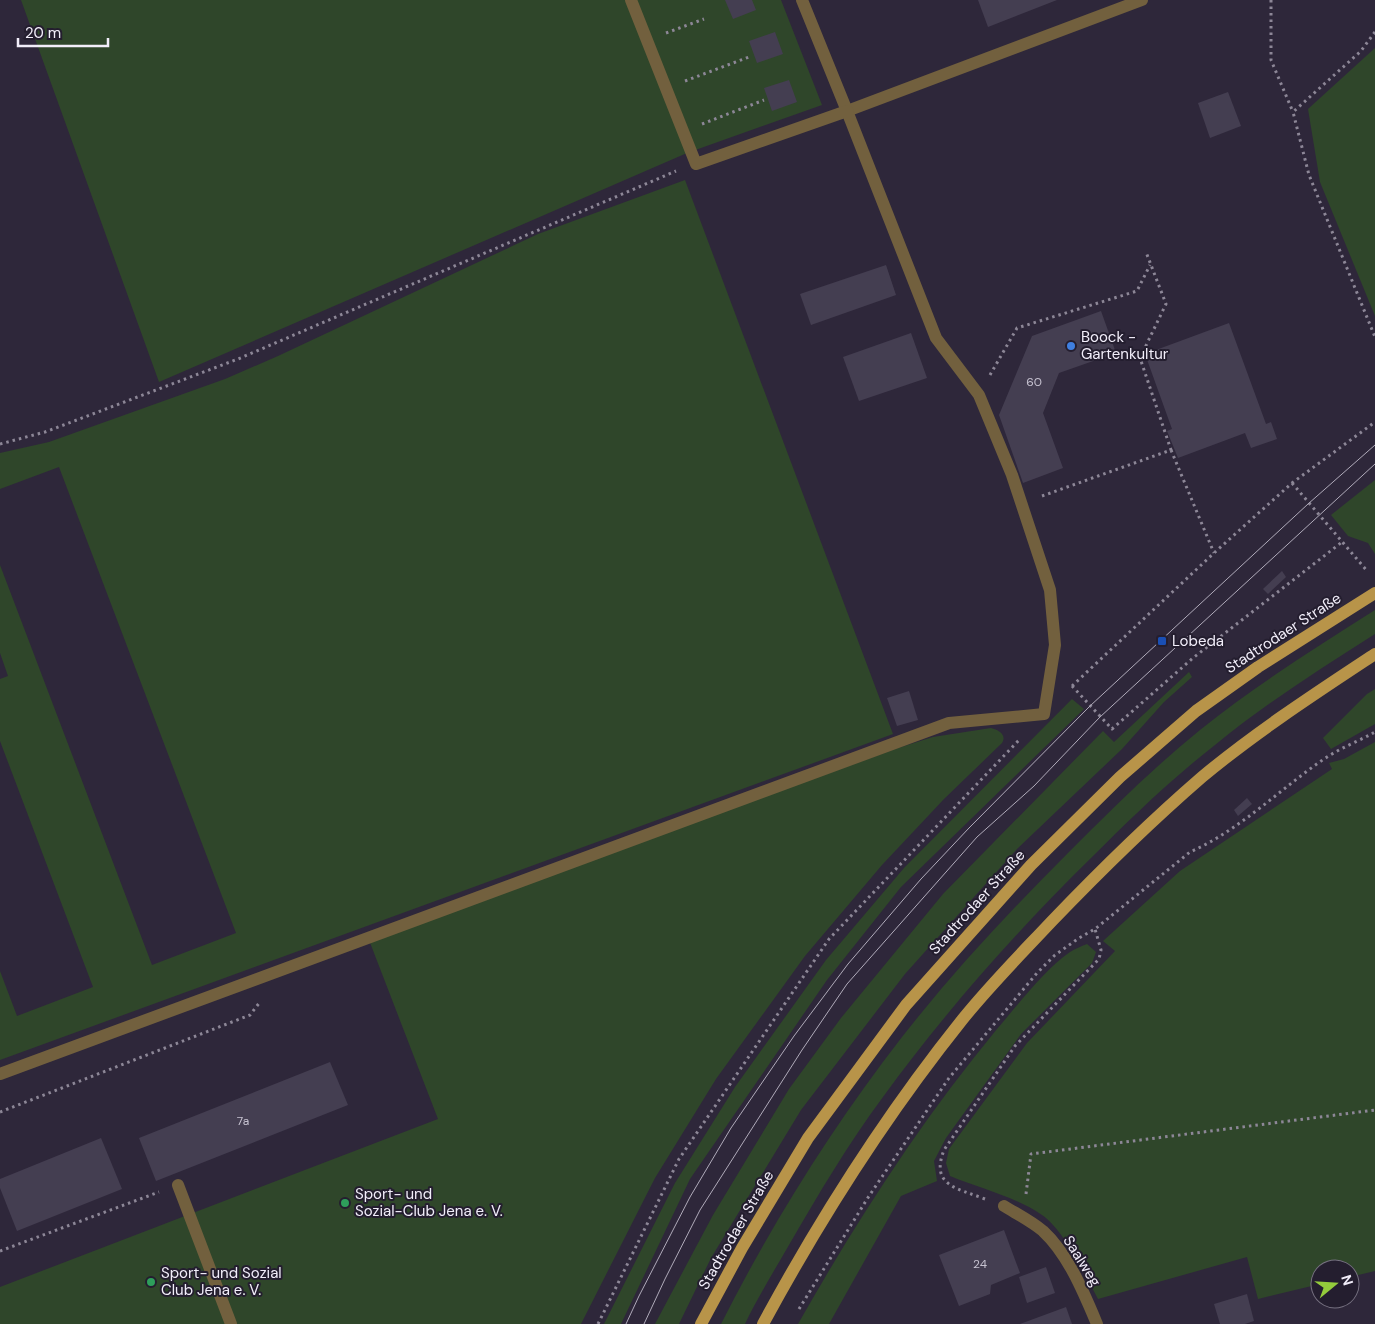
<svg xmlns="http://www.w3.org/2000/svg" width="1375" height="1324" viewBox="0 0 1375 1324" font-family="'DM Sans',sans-serif">
	<rect width="100%" height="100%" fill="#2e273a"/>
	<g fill="#2f462a">
		<path d="M21 0H781L822 105 687 153 159 382Z"/>
		<path d="M1375 48V316L1320 182 1308 109Z"/>
		<path d="M685 180 893 734 0 1060V971L17 1016 93 987 0 741V679L8 676 0 653V565L152 965 236 933 59 467 0 489V453L49 442 225 379 278 356 538 234Z"/>
		<path d="M1375 480V554L1368 543 1348 536 1331 515Z"/>
		<path d="M1375 610V634C1320 669 1265 704 1215 745 1170 780 1129 820 1089 860 1014 934 945 1012 883 1097 848 1144 818 1195 789 1245 774 1271 758 1297 745 1324H721C772 1223 833 1126 902 1037 953 972 1009 912 1067 854 1110 811 1153 768 1200 730 1255 686 1315 648 1375 610Z"/>
		<path d="M1189 672 1192 677 1164 702 1122 749 1017 849 905 974 801 1110 711 1258 679 1324H655L713 1215 789 1089 841 1018 943 894 1103 731 1114 742Z"/>
		<path d="M1375 689V724L1331 749 1323 738 1367 694Z"/>
		<path d="M1072 699 1084 709 901 887 827 980 690 1179 621 1324H604L675 1183 735 1087 826 960 904 868Z"/>
		<path d="M991 728C999 730 1007 735 1002 743L944 799 882 865 805 956 716 1079 655 1178 581 1324H0V1287L438 1119 369 940 898 748 933 737Z"/>
		<path d="M1375 742V1271L1350 1277V1269H1320V1284L1258 1299 1247 1257 1098 1299C1085 1275 1064 1230 1042 1215 1016 1197 979 1188 950 1176L946 1163 949 1149 1027 1043 1115 951 1103 941 1180 871 1332 769 1329 763 1344 759Z"/>
		<path d="M1087 944 1096 952 1092 963 1021 1034 946 1138 934 1161 937 1181 901 1196 829 1324H798C857 1220 921 1121 997 1029 1017 1006 1045 969 1070 952 1075 949 1081 946 1087 944Z"/>
	</g>
	<g fill="#443e51">
		<path d="M725 0H752L756 10 733 19Z"/>
		<path d="M978 0H1057L988 27Z"/>
		<path d="M775 32 783 54 757 63 749 41Z"/>
		<path d="M789 80 797 102 772 111 764 88Z"/>
		<path d="M1228 92 1241 126 1210 138 1198 103Z"/>
		<path d="M886 265 896 295 811 325 800 294Z"/>
		<path d="M1101 311 1116 353 1059 373 1043 413 1063 468 1023 483 999 415 1032 336Z"/>
		<path d="M1229 323 1266 424 1271 422 1277 439 1251 448 1245 433 1178 458 1167 431 1172 429 1145 354Z"/>
		<path d="M911 333 927 378 859 401 843 357Z"/>
		<path d="M1282 571 1286 577 1268 594 1263 589Z"/>
		<path d="M909 691 918 720 897 726 887 698Z"/>
		<path d="M1247 798 1252 804 1238 816 1234 810Z"/>
		<path d="M330 1062 348 1105 156 1181 139 1138Z"/>
		<path d="M101 1138 122 1189 17 1231 0 1188V1179Z"/>
		<path d="M1004 1230 1020 1273 991 1285 990 1294 959 1306 939 1255Z"/>
		<path d="M1046 1267 1055 1293 1027 1303 1019 1277Z"/>
		<path d="M1247 1294 1254 1321 1245 1324H1220L1214 1304Z"/>
		<path d="M1066 1307 1072 1324H1020Z"/>
	</g>
	<g fill="none" stroke-linecap="round" stroke-linejoin="round">
		<g stroke="#8d8797" stroke-width="3" stroke-dasharray="2.5 4" stroke-linecap="butt">
			<path d="M1271 0V60L1293 112"/>
			<path d="M1375 32 1361 51 1293 112 1309 175 1375 337"/>
			<path d="M666 33 704 19"/>
			<path d="M685 81 749 57"/>
			<path d="M702 124 764 100"/>
			<path d="M990 375 1017 328 1137 291 1150 265"/>
			<path d="M0 444 45 432 238 359 676 171"/>
			<path d="M1171 450 1214 553"/>
			<path d="M1292 483 1368 572"/>
			<path d="M1042 496 1171 450 1140 358 1166 304 1146 252"/>
			<path d="M1072 686 1214 553 1292 483 1375 422"/>
			<path d="M1072 686 1112 729 1193 658 1342 542"/>
			<path d="M0 1112 250 1015 260 1002"/>
			<path d="M1026 1194 1031 1154 1375 1110"/>
			<path d="M985 1199C957 1188 930 1186 944 1150L1015 1046 1099 959 1101 950 1095 929"/>
			<path d="M0 1251 159 1192"/>
			<path d="M799 1309 869 1196 949 1078 1037 973 1055 955 1079 938 1095 929 1190 852C1240 830 1280 789 1324 759 1340 748 1359 741 1375 732"/>
			<path d="M598 1324 679 1159 829 939 1020 739"/>
		</g>
		<g stroke="#72603e" stroke-width="12">
			<path d="M802 0 847 111 1142 0"/>
			<path d="M0 1074 949 723 1044 714 1055 645 1050 590 1012 475 979 395 936 338 847 111 696 164 631 0"/>
			<path d="M178 1185 231 1324"/>
		</g>
		<path stroke="#72603e" stroke-width="12" d="M1004 1206C1017 1214 1031 1221 1043 1231 1068 1254 1084 1293 1097 1324"/>
		<g stroke="#b89449" stroke-width="12">
			<path d="M701 1324 742 1248 808 1138 906 1005 1031 865 1120 777 1196 711 1258 667 1375 593"/>
			<path d="M763 1324C821 1217 886 1115 962 1020 990 985 1022 953 1052 921 1100 871 1150 822 1202 777 1256 732 1316 693 1375 654"/>
		</g>
		<g stroke="#b0abba" stroke-width="1">
			<path d="M626 1324 639 1296 690 1197 731 1128 794 1036 848 964 921 879 969 828 1090 706 1308 504 1375 445"/>
			<path d="M644 1324 665 1279 700 1210 802 1050 847 984 977 837 1034 786 1100 717 1375 464"/>
		</g>
	</g>
	<circle fill="#3f7fe0" stroke="#241e2f" stroke-width="2" cx="1071" cy="346" r="5"/>
	<rect fill="#1a4fb4" stroke="#241e2f" stroke-width="2" x="1157" y="636" width="10" height="10" rx="2.5"/>
	<g fill="#2e9e5b" stroke="#241e2f" stroke-width="2">
		<circle cx="345" cy="1203" r="5"/>
		<circle cx="151" cy="1282" r="5"/>
	</g>
	<g text-anchor="middle" stroke-width="4" stroke-linejoin="round" paint-order="stroke">
		<g font-size="12" fill="#c6c2d0">
			<text x="1034" y="386">60</text>
			<text x="243" y="1125">7a</text>
			<text x="980" y="1268">24</text>
		</g>
		<g font-size="15" fill="#f2eefa" stroke="#241e2f" text-anchor="start">
			<text x="1081" y="342">Boock -<tspan x="1081" dy="17">Gartenkultur</tspan></text>
			<text x="1172" y="646">Lobeda</text>
			<text x="355" y="1199">Sport- und<tspan x="355" dy="17">Sozial-Club Jena e. V.</tspan></text>
			<text x="161" y="1278">Sport- und Sozial<tspan x="161" dy="17">Club Jena e. V.</tspan></text>
		</g>
		<g font-size="15" fill="#f2eefa" stroke="#241e2f">
			<text transform="translate(1283 633) rotate(-33)" y="5">Stadtrodaer Straße</text>
			<text transform="translate(977 902) rotate(-48)" y="5">Stadtrodaer Straße</text>
			<text transform="translate(736 1230) rotate(-60)" y="5">Stadtrodaer Straße</text>
			<text transform="translate(1082 1261) rotate(58)" y="5">Saalweg</text>
		</g>
	</g>
	<g transform="translate(1335 1284) rotate(72)"><circle r="24" fill="#241e2f" stroke="#767180"/>
	<path d="M0-4L9 19L0 12L-9 19Z" fill="#94cc3c"/>
	<text y="-8" font-size="14" font-weight="bold" text-anchor="middle" fill="#f2eefa">N</text>
	</g>
	<path d="M18 38v8h90v-8" fill="none" stroke="#f2eefa" stroke-width="2.5"/>
	<text x="25" y="38" font-size="15" fill="#f2eefa" stroke="#241e2f" stroke-width="4" paint-order="stroke">20 m</text>
</svg>
